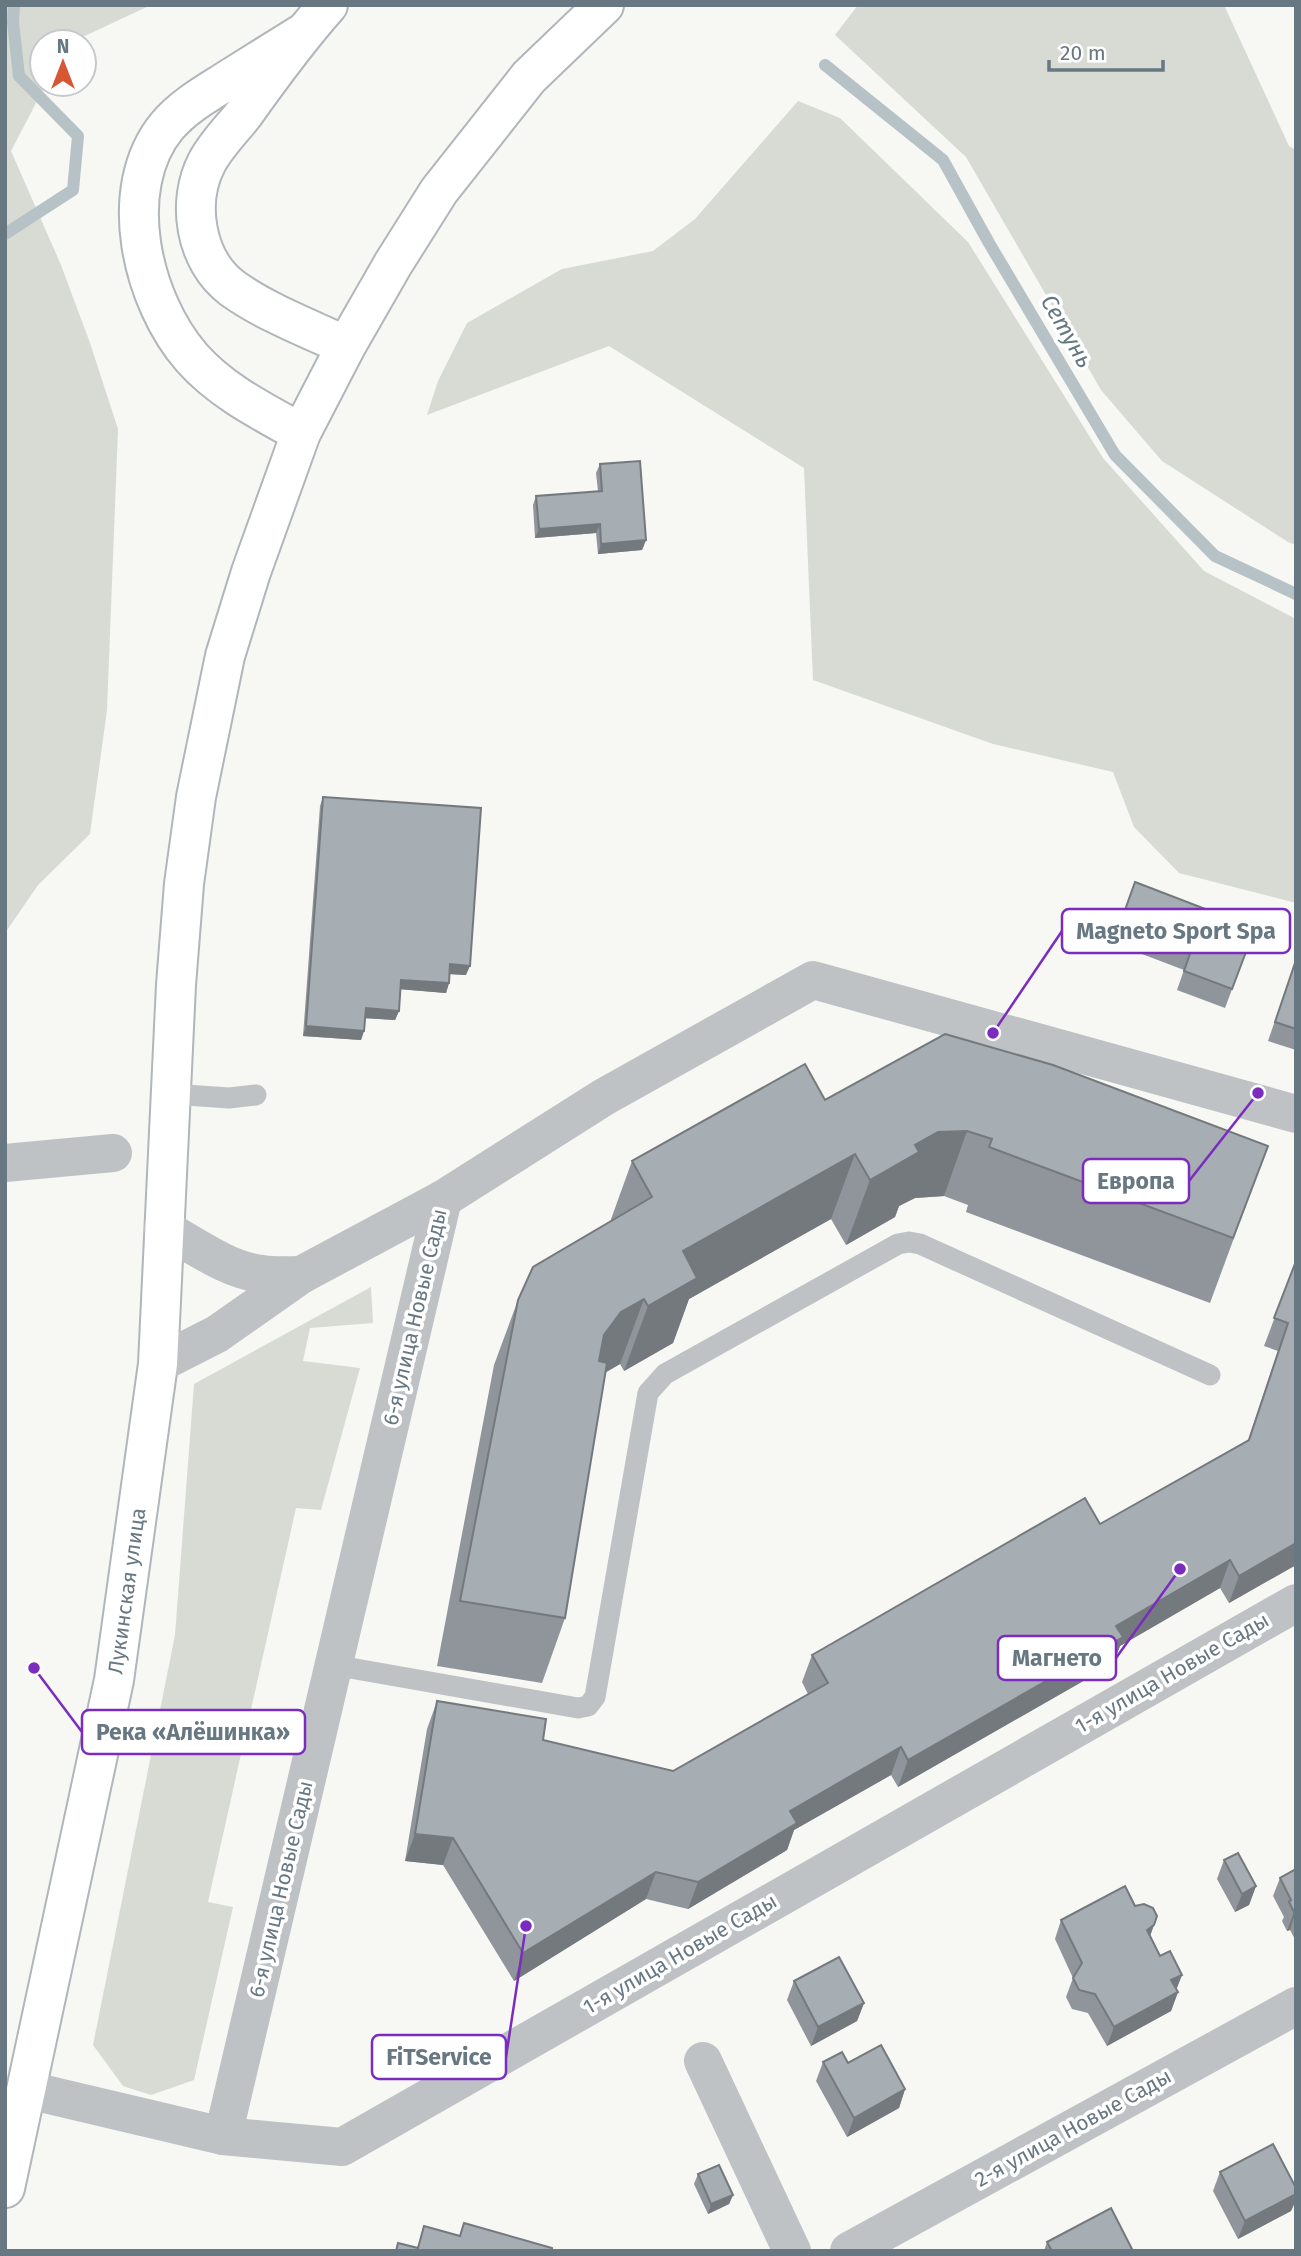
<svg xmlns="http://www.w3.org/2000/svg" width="1301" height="2256" viewBox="0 0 1301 2256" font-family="'Fira Sans',sans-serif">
	<rect width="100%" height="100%" fill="#f7f7f4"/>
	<g fill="#d7dbd4">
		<path d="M5 5H151L72 42H42V84H46L11 151 61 265 90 343 118 429 107 710 90 834 38 885 5 933Z"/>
		<path d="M858 5H1224L1289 146 1296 150V545L1288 542 1162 461 1101 390 966 157 835 35Z"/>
		<path d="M798 101 840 118 968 242 1103 458 1204 571 1296 619V903L1179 873 1134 827 1113 772 993 744 813 680 804 468 609 346 427 415 438 381 467 323 562 269 653 251 695 219Z"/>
		<path d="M371 1287 373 1323 310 1328 303 1361 360 1368 321 1510 296 1508 208 1902 233 1907 194 2080 151 2095 123 2086 93 2045 175 1635 194 1384Z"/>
	</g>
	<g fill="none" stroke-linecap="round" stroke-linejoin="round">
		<g stroke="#b6c2c5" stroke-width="12">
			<path d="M825 65 943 160 989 243 1115 455 1215 556 1296 594"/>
			<path d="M5 234 73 190 78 136 19 76 13 22 14 5"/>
		</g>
		<defs>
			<g id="secondary">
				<path d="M328 5C297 40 270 77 243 115 231 130 216 145 207 162 186 202 195 260 232 288 265 312 310 329 346 346"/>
				<path d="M301 433C263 412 221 391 192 358 142 301 115 189 167 126 185 105 208 93 231 78 255 63 279 48 303 33"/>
				<path d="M5 2188 114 1680 158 1364 176 985 184 884 196 797 225 656 251 572 301 433 346 346 393 264 439 191 529 77 604 5"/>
			</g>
		</defs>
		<use href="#secondary" stroke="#b0b6ba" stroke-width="42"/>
		<g stroke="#bec2c5" stroke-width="21">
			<path d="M171 1094 229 1098 256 1095"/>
			<path d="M333 1665 578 1708 588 1706 595 1697 648 1393 665 1374 898 1244 909 1242 920 1244 1210 1375"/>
		</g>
		<g stroke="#bec2c5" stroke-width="38">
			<path d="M5 1163 113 1153"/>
			<path d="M163 1228C194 1245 227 1270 262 1274 275 1276 288 1275 301 1275"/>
			<path d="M158 1364 217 1334 301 1275 443 1199 604 1097 813 980 1296 1114"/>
			<path d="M703 2061 792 2251"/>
			<path d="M28 2090 223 2136 342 2147 1296 1603"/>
			<path d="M223 2136 443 1199"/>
			<path d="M849 2251 1296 2006"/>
		</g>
		<use href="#secondary" stroke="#fff" stroke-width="38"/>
	</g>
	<g fill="#8f959a">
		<path d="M600 464 646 540 642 550 598 554 596 533 535 538 533 505 536 496 598 491 596 473Z"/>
		<path d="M323 797 466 975 450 974 449 983 446 993 400 989 399 1011 395 1020 365 1018 364 1031 361 1040 303 1036 320 806Z"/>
		<path d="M1135 882 1255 928 1225 1008 1177 990 1184 970 1113 943Z"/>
		<path d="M1296 959V1050L1268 1041Z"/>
		<path d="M825 1100 1268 1146 1210 1303 966 1212 968 1205 944 1196 915 1198 899 1206 895 1217 846 1245 831 1219 689 1299 673 1343 624 1371 620 1364 605 1373 565 1618 542 1683 437 1666 494 1365 518 1300 610 1222 632 1161Z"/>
		<path d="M1296 1261V1565L1229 1603 1220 1588 1120 1646 1113 1664 898 1787 891 1775 794 1830 787 1850 688 1909 646 1899 514 1981 443 1865 405 1861 427 1729 437 1701 543 1740 673 1771 808 1694 802 1682 812 1655 1100 1524 1248 1440 1278 1351 1264 1346Z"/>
		<path d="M1224 1860 1256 1886 1249 1905 1235 1912 1217 1879Z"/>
		<path d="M1296 1869V1941L1290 1930 1287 1931 1282 1921 1284 1917 1273 1896 1280 1878Z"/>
		<path d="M1135 1906 1157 1916 1150 1936 1160 1956 1182 1975 1176 1989 1178 1992 1171 2011 1107 2046 1088 2013 1072 2009 1066 1997 1073 1978 1055 1939 1061 1920Z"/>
		<path d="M794 1981 864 2003 857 2021 811 2046 787 2000Z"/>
		<path d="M823 2062 848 2063 905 2089 899 2108 847 2137 816 2081Z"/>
		<path d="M1220 2172 1296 2188V2200L1291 2211 1238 2239 1213 2191Z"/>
		<path d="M698 2174 733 2195 729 2204 708 2214 694 2184Z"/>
		<path d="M1047 2242 1133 2251H1044Z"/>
	</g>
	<g fill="#74797d">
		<path d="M600 524 596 533 535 538 539 529Z"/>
		<path d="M646 540 642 550 598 554 601 544Z"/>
		<path d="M450 964 470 966 466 975 447 974Z"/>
		<path d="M401 980 449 983 446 993 397 989Z"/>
		<path d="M366 1008 399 1011 395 1020 362 1018Z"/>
		<path d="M306 1026 364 1031 361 1040 303 1036Z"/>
		<path d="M967 1131 944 1196 915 1198 899 1206 895 1217 846 1245 870 1180 915 1145 938 1132Z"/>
		<path d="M855 1154 831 1219 689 1299 673 1343 624 1371 648 1306 683 1251Z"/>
		<path d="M644 1299 620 1364 597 1377 581 1400 604 1335 621 1312Z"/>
		<path d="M1296 1543V1565L1229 1603 1239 1576Z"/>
		<path d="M1230 1560 1220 1588 1120 1646 1113 1664 898 1787 908 1760 1116 1626Z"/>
		<path d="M901 1747 891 1775 794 1830 787 1850 688 1909 698 1882 790 1811Z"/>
		<path d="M415 1834 453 1838 443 1865 405 1861Z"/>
		<path d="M656 1872 646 1899 514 1981 523 1953Z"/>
		<path d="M1256 1886 1249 1905 1235 1912 1242 1894Z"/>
		<path d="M1296 1911 1290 1930 1287 1931 1294 1912Z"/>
		<path d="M1154 1925 1147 1944V1930Z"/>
		<path d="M1182 1975 1175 1993 1178 1992 1171 2011 1107 2046 1114 2027 1171 1980Z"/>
		<path d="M864 2003 857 2021 811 2046 818 2027Z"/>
		<path d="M905 2089 899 2108 847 2137 854 2118Z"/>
		<path d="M1296 2194V2200L1291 2211 1238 2239 1245 2221Z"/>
		<path d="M733 2195 729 2204 708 2214 711 2204Z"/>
	</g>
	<g fill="#a6adb3" stroke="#74797d" stroke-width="2">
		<path d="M640 461 646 540 601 544 600 524 539 529 536 496 602 491 600 464Z"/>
		<path d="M323 797 481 808 470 966 450 964 449 983 401 980 399 1011 366 1008 364 1031 306 1026Z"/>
		<path d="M1135 882 1255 928 1232 989 1184 971 1191 951 1120 924Z"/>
		<path d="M1296 960V1029L1275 1022Z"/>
		<path d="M945 1034 1053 1065 1268 1146 1233 1238 989 1147 992 1139 967 1131 938 1132 915 1145 919 1152 870 1180 855 1154 683 1251 697 1278 648 1306 644 1299 621 1312 604 1335 599 1361 607 1363 565 1618 460 1601 518 1300 533 1267 652 1197 632 1161 805 1064 825 1100Z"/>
		<path d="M1296 1261V1543L1239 1576 1230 1560 1116 1626 1123 1637 908 1760 901 1747 790 1811 797 1823 698 1882 656 1872 523 1953 453 1838 415 1834 437 1701 546 1719 543 1740 673 1771 828 1683 812 1655 1085 1498 1100 1524 1249 1440 1288 1323 1274 1318Z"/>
		<path d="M1238 1853 1256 1886 1242 1894 1224 1860Z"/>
		<path d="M1296 1869V1911L1294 1912 1289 1902 1291 1900 1280 1878Z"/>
		<path d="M1125 1886 1135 1906 1144 1904 1153 1908 1157 1916 1154 1925 1147 1930 1160 1956 1170 1951 1182 1975 1171 1980 1178 1992 1114 2027 1095 1994 1079 1990 1073 1978 1082 1963 1061 1920Z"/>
		<path d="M839 1957 864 2003 818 2027 794 1981Z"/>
		<path d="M881 2045 905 2089 854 2118 823 2062 842 2052 848 2063Z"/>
		<path d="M1273 2144 1296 2188V2194L1245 2221 1220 2172Z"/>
		<path d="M719 2165 733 2195 711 2204 698 2174Z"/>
		<path d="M1111 2208 1133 2251H1052L1047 2242Z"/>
		<path d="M464 2223 552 2248V2251H396L398 2243 418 2248 424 2226 460 2236Z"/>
	</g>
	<g text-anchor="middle" stroke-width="7" stroke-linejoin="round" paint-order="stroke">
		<g font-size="21" fill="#687883" stroke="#fff">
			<text transform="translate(415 1317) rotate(-77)" y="7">6-я улица Новые Сады</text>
			<text transform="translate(127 1591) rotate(-82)" y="7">Лукинская улица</text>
			<text transform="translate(1172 1673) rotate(-30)" y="7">1-я улица Новые Сады</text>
			<text transform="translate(281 1889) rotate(-77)" y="7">6-я улица Новые Сады</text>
			<text transform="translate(680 1954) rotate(-30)" y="7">1-я улица Новые Сады</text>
			<text transform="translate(1073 2128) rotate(-29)" y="7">2-я улица Новые Сады</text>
		</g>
		<g font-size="23" font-style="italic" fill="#63787f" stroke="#fff">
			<text transform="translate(1067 331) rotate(60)" y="8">Сетунь</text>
		</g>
	</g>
	<path fill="none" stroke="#7b2cbf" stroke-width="2.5" d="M993 1033L1062 931M1258 1093L1189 1181M1180 1569L1116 1658M34 1668L82 1732M526 1926L506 2057"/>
	<g fill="#7b2cbf" stroke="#fff" stroke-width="2.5">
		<circle cx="993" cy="1033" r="7"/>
		<circle cx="1258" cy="1093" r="7"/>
		<circle cx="1180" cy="1569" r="7"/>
		<circle cx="34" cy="1668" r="7"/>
		<circle cx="526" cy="1926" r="7"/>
	</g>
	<g fill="#fff" stroke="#7b2cbf" stroke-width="2.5">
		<rect x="1062" y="909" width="228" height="44" rx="7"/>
		<rect x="1083" y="1159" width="106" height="44" rx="7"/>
		<rect x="998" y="1636" width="118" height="44" rx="7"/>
		<rect x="82" y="1710" width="223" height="44" rx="7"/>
		<rect x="372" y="2035" width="134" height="44" rx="7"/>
	</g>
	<g font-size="23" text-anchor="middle" font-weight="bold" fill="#687883">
		<text x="1176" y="939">Magneto Sport Spa</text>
		<text x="1136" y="1189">Европа</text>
		<text x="1057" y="1666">Магнето</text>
		<text x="193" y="1740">Река «Алёшинка»</text>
		<text x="439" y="2065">FiTService</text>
	</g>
	<rect width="1301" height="2256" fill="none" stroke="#687883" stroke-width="14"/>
	<g transform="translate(63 63)"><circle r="33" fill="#ffffff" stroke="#c3c9cd" stroke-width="2"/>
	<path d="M0-5L12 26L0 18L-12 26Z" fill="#d75734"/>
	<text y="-10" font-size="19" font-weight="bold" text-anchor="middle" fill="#687883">N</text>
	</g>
	<path d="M1049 60v10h114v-10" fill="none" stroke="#687883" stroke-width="3.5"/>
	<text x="1060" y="60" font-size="21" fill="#687883" stroke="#ffffff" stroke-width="5" paint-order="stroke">20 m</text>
</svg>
